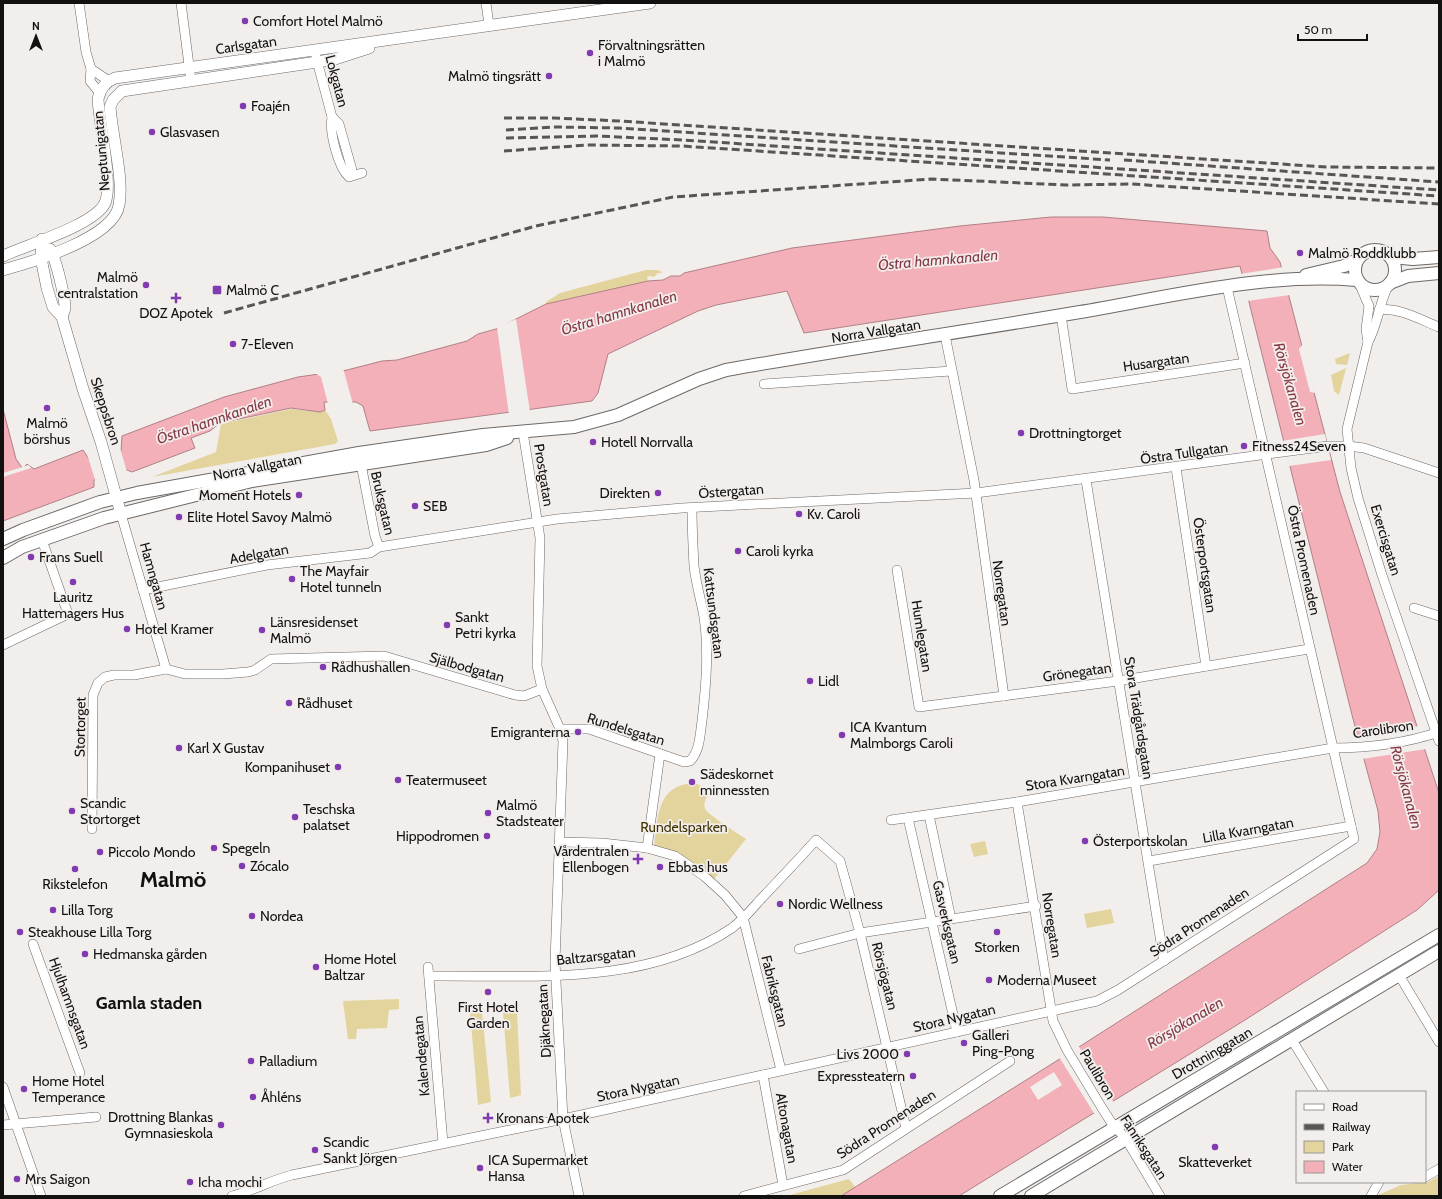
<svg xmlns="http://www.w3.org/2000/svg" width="1442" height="1199" viewBox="0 0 1442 1199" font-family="Cabin,sans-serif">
	<rect width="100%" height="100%" fill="#f2eeec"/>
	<g fill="#e3d39c">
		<path d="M646 270H658L663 273H658L654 277 649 276 647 277 648 281 546 304V302L560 293Z"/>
		<path d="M1350 353 1347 365 1336 364 1335 359Z"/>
		<path d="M1346 368 1339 395 1334 391 1331 375Z"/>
		<path d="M291 409 320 412 325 410 331 419 338 441 335 444 152 477 216 452 221 424Z"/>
		<path d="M695 783 711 791C707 796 703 802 705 809 707 814 740 835 746 839L714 879 706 872 676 853 654 848C658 817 656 785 695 783Z"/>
		<path d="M985 841 988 854 974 857 970 844Z"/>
		<path d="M1111 909 1114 923 1087 928 1084 914Z"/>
		<path d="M399 999V1009L389 1010 387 1028 357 1029 356 1039H348L343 1001Z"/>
		<path d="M517 1011 521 1095 510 1098 503 1012Z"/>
		<path d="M470 1012H482L491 1102 478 1105Z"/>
		<path d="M1439 1176V1196H1376L1401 1185 1428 1182Z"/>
		<path d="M849 1179 856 1188 841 1196H786Z"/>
	</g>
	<path fill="#f3b0b8" stroke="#b08086" d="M1051 217H1103L1267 231 1270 248 1280 262 1340 492 1439 793V890L1417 910 1245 1020 959 1196H841L1082 1045 1367 863 1377 849 1380 832 1378 811 1352 715 1240 266 804 333 787 291 716 305 698 311 608 354 598 393 592 401 370 431 363 406 356 402H324L325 410 320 412 291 408 220 423 210 431 191 438 195 448 132 472 127 470 94 480V487L3 521V409L16 459 23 469 27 464 34 469 83 450 89 459 121 451 122 436 224 397 298 377 347 370 382 361 397 360 467 341 478 334 496 329 546 304 648 281 663 280 671 276H680L684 273 792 248 960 226Z"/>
	<g fill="#f2eeec">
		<path d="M1284 267 1290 295 1247 301 1240 274Z"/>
		<path d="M516 319 530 412 509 415 497 327Z"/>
		<path d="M1303 344 1309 368 1315 393 1310 392 1299 349Z"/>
		<path d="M343 368 353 404H328L321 377 315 373Z"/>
		<path d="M1325 434 1331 460 1289 466 1282 441Z"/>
		<path d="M120 448 127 472 96 483 87 454 89 457Z"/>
		<path d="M29 465 31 468 3 477V473Z"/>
		<path d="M1419 726 1426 749 1362 759 1356 737Z"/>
		<path d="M1078 1045 1114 1103 1095 1115 1059 1057Z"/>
		<path d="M1054 1072 1062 1085 1038 1100 1030 1087Z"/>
	</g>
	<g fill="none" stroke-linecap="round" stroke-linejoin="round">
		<defs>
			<g id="minor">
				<path d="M79 3 86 52 91 69"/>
				<path d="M181 3 191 81"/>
				<path d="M486 3 489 25"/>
				<path d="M316 57 332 117C329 132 338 167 349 177L362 173"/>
				<path d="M99 92 90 81 91 69 109 81"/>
				<path d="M332 117 339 124 352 170 351 173"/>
				<path d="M1360 285 1369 306 1366 329 1368 342"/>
				<path d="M1388 286C1379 304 1378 324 1368 342L1347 429 1351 468 1358 498 1382 575 1439 741"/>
				<path d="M1379 310C1399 307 1421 320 1439 327"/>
				<path d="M1061 315 1072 389 1245 363"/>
				<path d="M945 335 974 480 1004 696"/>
				<path d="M764 384 951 371"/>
				<path d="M523 432 540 538 537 666 542 689 560 729 563 741 555 962 563 1119 579 1196"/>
				<path d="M360 459 375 536 379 547"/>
				<path d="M1176 468 1206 666"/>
				<path d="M1086 480 1164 961"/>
				<path d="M121 514 166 669"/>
				<path d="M897 570 919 707 1118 681 1309 649"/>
				<path d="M143 590 267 565 370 553 379 547 557 519 682 508 976 493 1328 446H1348L1364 448 1439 473"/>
				<path d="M1414 608 1439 616"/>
				<path d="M3 645 68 614 42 540"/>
				<path d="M560 729H589L684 762 690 761C700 751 700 734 702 721 706 686 709 652 704 617 701 600 696 584 694 566 693 547 692 527 692 508"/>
				<path d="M1017 802 1053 1021 1067 1050 1102 1108 1111 1122 1126 1139 1160 1196"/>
				<path d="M929 815 951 919"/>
				<path d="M908 818 957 1032"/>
				<path d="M891 820 1017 802 1333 748C1368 748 1406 743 1439 732"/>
				<path d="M92 829 93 695 98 683 105 677 114 675H134L166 669 185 674H223L248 672 255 670 271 659 384 656 515 695 524 696 542 689"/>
				<path d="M560 842 602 843 647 848 675 856 704 876 725 895 743 917 781 1070"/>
				<path d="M647 848 660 754"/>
				<path d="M1149 861 1351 826"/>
				<path d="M33 944 80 1073"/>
				<path d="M799 949 860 933 1036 906"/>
				<path d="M428 967 443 1143"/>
				<path d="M1399 975 1439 1042"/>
				<path d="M429 976C529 975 645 987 732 928 743 920 752 909 760 900 779 880 798 860 816 840L840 861 860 933 906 1128"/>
				<path d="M1292 1040 1324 1092"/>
				<path d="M763 1075 783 1185"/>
				<path d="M3 1087 41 1196"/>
				<path d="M3 1125 96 1117"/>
				<path d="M1425 1177 1439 1169"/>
				<path d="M232 1196C253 1191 271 1180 292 1175L563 1119 1097 1001 1118 990 1354 839 1227 287"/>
				<path d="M744 1196 843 1170 1010 1061"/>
				<path d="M1371 1196 1379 1182"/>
			</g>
			<g id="tertiary">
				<path d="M42 239 41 258 47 288 53 307 62 317 83 389 101 442 121 514"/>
				<path d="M50 249C56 259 65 297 65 308 64 311 63 315 62 317"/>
				<path d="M3 256C26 245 95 225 105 203 113 186 99 121 98 99 100 89 105 82 115 78L650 3"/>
				<path d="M3 270C32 262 114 238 119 205 124 179 112 136 110 107L113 100 122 91 317 62 335 59 369 48"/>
			</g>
			<g id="secondary">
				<circle cx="1375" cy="270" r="20"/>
				<path d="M1391 257 1413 259 1439 257"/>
				<path d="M1306 275 1344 266 1357 260"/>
				<path d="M1390 283 1408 276 1439 273"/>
				<path d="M3 539 23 530 100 502 137 493 359 453 483 435 574 427 618 415 699 379 726 370C844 349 963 332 1080 312 1168 297 1267 272 1357 280"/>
				<path d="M3 558 22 547 104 518 252 481 486 445 507 438"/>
				<path d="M1000 1196 1439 935"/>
				<path d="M1031 1196 1439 951"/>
			</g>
		</defs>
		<use href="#minor" stroke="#6c6967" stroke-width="10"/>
		<use href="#tertiary" stroke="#6c6967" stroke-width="12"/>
		<use href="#secondary" stroke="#6c6967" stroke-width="14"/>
		<use href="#minor" stroke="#fff" stroke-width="9"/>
		<use href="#tertiary" stroke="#fff" stroke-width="11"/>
		<use href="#secondary" stroke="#fff" stroke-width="12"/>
		<g stroke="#585554" stroke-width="3" stroke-dasharray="8 4" stroke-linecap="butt">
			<path d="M504 118H554L619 121 1327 167 1439 168"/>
			<path d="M506 130 554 127 619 128 1110 160"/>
			<path d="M506 138 597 136 683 140 1439 190"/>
			<path d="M504 151 588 145 682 146 1439 196"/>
			<path d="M1124 160 1439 182"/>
			<path d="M224 313 536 226 673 197 932 179 1066 185 1131 184 1439 204"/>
		</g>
	</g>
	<g fill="#7f3baf" stroke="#f2eeec" stroke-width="1.5">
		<circle cx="245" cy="21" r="4"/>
		<circle cx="590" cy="53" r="4"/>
		<circle cx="549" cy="76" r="4"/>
		<circle cx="243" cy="106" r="4"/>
		<circle cx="152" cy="132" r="4"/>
		<circle cx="1300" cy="253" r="4"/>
		<circle cx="146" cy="285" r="4"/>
		<rect x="212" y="285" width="10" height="10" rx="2"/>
		<path d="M174 292h4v4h4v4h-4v4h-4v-4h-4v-4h4z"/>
		<circle cx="233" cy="344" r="4"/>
		<circle cx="47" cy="408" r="4"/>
		<circle cx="1021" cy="433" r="4"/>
		<circle cx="593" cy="442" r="4"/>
		<circle cx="1244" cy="446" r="4"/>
		<circle cx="658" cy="493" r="4"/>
		<circle cx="299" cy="495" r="4"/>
		<circle cx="415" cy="506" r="4"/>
		<circle cx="799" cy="514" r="4"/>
		<circle cx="179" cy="517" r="4"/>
		<circle cx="738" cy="551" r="4"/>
		<circle cx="31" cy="557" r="4"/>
		<circle cx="292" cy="579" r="4"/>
		<circle cx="73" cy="582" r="4"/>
		<circle cx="447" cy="625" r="4"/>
		<circle cx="127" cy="629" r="4"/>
		<circle cx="262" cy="630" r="4"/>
		<circle cx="323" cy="667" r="4"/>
		<circle cx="810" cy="681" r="4"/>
		<circle cx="289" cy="703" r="4"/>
		<circle cx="578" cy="732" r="4"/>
		<circle cx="842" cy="735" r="4"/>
		<circle cx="179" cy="748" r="4"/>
		<circle cx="338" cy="767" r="4"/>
		<circle cx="398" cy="780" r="4"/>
		<circle cx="692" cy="782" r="4"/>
		<circle cx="72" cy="811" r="4"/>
		<circle cx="488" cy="813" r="4"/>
		<circle cx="295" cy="817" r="4"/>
		<circle cx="487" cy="836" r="4"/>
		<circle cx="1085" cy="841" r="4"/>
		<circle cx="214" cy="848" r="4"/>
		<circle cx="100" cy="852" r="4"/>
		<path d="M636 853h4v4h4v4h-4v4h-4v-4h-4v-4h4z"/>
		<circle cx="242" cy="866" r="4"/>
		<circle cx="660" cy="867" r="4"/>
		<circle cx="75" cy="869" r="4"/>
		<circle cx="780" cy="904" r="4"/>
		<circle cx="53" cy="910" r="4"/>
		<circle cx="252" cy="916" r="4"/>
		<circle cx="20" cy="932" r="4"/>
		<circle cx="997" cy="932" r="4"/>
		<circle cx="85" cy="954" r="4"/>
		<circle cx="316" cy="967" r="4"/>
		<circle cx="989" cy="980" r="4"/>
		<circle cx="488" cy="992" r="4"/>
		<circle cx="964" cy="1043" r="4"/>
		<circle cx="907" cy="1054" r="4"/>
		<circle cx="251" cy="1061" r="4"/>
		<circle cx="913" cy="1076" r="4"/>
		<circle cx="24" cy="1089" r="4"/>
		<circle cx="253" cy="1097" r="4"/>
		<path d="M486 1112h4v4h4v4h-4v4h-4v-4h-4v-4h4z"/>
		<circle cx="221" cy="1125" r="4"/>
		<circle cx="1215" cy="1147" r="4"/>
		<circle cx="315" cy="1150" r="4"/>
		<circle cx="480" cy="1168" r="4"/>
		<circle cx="17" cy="1179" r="4"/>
		<circle cx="190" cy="1182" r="4"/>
	</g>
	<g text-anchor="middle" stroke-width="3.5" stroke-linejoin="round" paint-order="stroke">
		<g font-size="14" fill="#131110" stroke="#f2eeec" text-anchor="start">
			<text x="253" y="26">Comfort Hotel Malmö</text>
			<text x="598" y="50">Förvaltningsrätten<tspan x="598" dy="16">i Malmö</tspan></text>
			<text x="541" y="81" text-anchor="end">Malmö tingsrätt</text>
			<text x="251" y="111">Foajén</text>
			<text x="160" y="137">Glasvasen</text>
			<text x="1308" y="258">Malmö Roddklubb</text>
			<text x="138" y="282" text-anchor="end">Malmö<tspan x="138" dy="16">centralstation</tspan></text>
			<text x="226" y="295">Malmö C</text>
			<text x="176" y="318" text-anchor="middle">DOZ Apotek</text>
			<text x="241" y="349">7-Eleven</text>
			<text x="47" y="428" text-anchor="middle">Malmö<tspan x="47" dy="16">börshus</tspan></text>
			<text x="1029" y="438">Drottningtorget</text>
			<text x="601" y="447">Hotell Norrvalla</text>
			<text x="1252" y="451">Fitness24Seven</text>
			<text x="650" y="498" text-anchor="end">Direkten</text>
			<text x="291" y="500" text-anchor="end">Moment Hotels</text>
			<text x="423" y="511">SEB</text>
			<text x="807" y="519">Kv. Caroli</text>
			<text x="187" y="522">Elite Hotel Savoy Malmö</text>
			<text x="746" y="556">Caroli kyrka</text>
			<text x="39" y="562">Frans Suell</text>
			<text x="300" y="576">The Mayfair<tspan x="300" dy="16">Hotel tunneln</tspan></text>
			<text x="73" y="602" text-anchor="middle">Lauritz<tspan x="73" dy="16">Hattemagers Hus</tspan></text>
			<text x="455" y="622">Sankt<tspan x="455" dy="16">Petri kyrka</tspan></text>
			<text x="270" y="627">Länsresidenset<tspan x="270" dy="16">Malmö</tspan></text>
			<text x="135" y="634">Hotel Kramer</text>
			<text x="331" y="672">Rådhushallen</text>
			<text x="818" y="686">Lidl</text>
			<text x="297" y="708">Rådhuset</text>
			<text x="850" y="732">ICA Kvantum<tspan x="850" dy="16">Malmborgs Caroli</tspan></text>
			<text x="570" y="737" text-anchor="end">Emigranterna</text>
			<text x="187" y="753">Karl X Gustav</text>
			<text x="330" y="772" text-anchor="end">Kompanihuset</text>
			<text x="700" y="779">Sädeskornet<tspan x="700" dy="16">minnessten</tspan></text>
			<text x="406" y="785">Teatermuseet</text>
			<text x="80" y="808">Scandic<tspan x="80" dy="16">Stortorget</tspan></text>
			<text x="496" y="810">Malmö<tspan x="496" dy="16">Stadsteater</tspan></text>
			<text x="303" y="814">Teschska<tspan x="303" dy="16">palatset</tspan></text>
			<text x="479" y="841" text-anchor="end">Hippodromen</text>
			<text x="1093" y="846">Österportskolan</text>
			<text x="222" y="853">Spegeln</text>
			<text x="629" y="856" text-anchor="end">Vårdentralen<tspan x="629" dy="16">Ellenbogen</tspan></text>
			<text x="108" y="857">Piccolo Mondo</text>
			<text x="250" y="871">Zócalo</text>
			<text x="668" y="872">Ebbas hus</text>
			<text x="75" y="889" text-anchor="middle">Rikstelefon</text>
			<text x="788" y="909">Nordic Wellness</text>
			<text x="61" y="915">Lilla Torg</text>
			<text x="260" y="921">Nordea</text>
			<text x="28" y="937">Steakhouse Lilla Torg</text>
			<text x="997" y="952" text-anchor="middle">Storken</text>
			<text x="93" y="959">Hedmanska gården</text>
			<text x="324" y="964">Home Hotel<tspan x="324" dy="16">Baltzar</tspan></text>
			<text x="997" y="985">Moderna Museet</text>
			<text x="488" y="1012" text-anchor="middle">First Hotel<tspan x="488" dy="16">Garden</tspan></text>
			<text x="972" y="1040">Galleri<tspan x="972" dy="16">Ping-Pong</tspan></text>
			<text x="899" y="1059" text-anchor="end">Livs 2000</text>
			<text x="259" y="1066">Palladium</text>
			<text x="905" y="1081" text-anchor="end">Expressteatern</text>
			<text x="32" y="1086">Home Hotel<tspan x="32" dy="16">Temperance</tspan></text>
			<text x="261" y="1102">Åhléns</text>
			<text x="213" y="1122" text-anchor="end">Drottning Blankas<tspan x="213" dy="16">Gymnasieskola</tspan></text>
			<text x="496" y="1123">Kronans Apotek</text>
			<text x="323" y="1147">Scandic<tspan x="323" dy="16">Sankt Jörgen</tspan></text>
			<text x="488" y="1165">ICA Supermarket<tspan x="488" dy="16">Hansa</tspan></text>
			<text x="1215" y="1167" text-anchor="middle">Skatteverket</text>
			<text x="25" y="1184">Mrs Saigon</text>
			<text x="198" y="1187">Icha mochi</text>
		</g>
		<g font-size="14" fill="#131110" stroke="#f2eeec">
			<text transform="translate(246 45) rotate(-8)" y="5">Carlsgatan</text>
			<text transform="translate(337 81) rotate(75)" y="5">Lokgatan</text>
			<text transform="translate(101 151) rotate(-95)" y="5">Neptunigatan</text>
			<text transform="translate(876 331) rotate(-9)" y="5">Norra Vallgatan</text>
			<text transform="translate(1156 362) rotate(-8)" y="5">Husargatan</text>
			<text transform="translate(106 411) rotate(72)" y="5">Skeppsbron</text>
			<text transform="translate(1184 453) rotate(-8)" y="5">Östra Tullgatan</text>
			<text transform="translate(257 467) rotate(-11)" y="5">Norra Vallgatan</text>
			<text transform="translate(544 475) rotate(81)" y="5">Prostgatan</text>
			<text transform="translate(731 491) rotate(-4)" y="5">Östergatan</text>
			<text transform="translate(383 503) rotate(77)" y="5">Bruksgatan</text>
			<text transform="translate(1386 540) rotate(73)" y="5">Exercisgatan</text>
			<text transform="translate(259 554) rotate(-10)" y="5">Adelgatan</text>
			<text transform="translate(1304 560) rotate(78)" y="5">Östra Promenaden</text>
			<text transform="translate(1205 565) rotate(82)" y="5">Österportsgatan</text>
			<text transform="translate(154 576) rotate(74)" y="5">Hamngatan</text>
			<text transform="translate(1002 593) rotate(82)" y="5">Norregatan</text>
			<text transform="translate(714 613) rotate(83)" y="5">Kattsundsgatan</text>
			<text transform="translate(922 636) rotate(81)" y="5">Humlegatan</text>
			<text transform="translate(467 667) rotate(16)" y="5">Själbodgatan</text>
			<text transform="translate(1077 672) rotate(-8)" y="5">Grönegatan</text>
			<text transform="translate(1139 718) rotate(81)" y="5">Stora Trädgårdsgatan</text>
			<text transform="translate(80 727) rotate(-89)" y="5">Stortorget</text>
			<text transform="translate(626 729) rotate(17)" y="5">Rundelsgatan</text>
			<text transform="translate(1383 729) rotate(-8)" y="5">Carolibron</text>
			<text transform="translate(1075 778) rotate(-9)" y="5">Stora Kvarngatan</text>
			<text transform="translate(1248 830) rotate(-10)" y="5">Lilla Kvarngatan</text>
			<text transform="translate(947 922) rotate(77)" y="5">Gasverksgatan</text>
			<text transform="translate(1199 922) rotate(-33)" y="5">Södra Promenaden</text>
			<text transform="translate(1052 925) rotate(81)" y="5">Norregatan</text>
			<text transform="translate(596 956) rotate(-6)" y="5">Baltzarsgatan</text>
			<text transform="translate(885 976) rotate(76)" y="5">Rörsjögatan</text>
			<text transform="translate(775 991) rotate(76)" y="5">Fabriksgatan</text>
			<text transform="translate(70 1003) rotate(70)" y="5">Hjulhamnsgatan</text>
			<text transform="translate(954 1018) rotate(-13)" y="5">Stora Nygatan</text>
			<text transform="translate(544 1021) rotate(-93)" y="5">Djäknegatan</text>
			<text transform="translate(1212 1053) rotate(-30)" y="5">Drottninggatan</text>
			<text transform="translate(421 1056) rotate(-95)" y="5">Kalendegatan</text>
			<text transform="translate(1098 1074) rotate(59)" y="5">Paulibron</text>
			<text transform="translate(638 1088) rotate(-12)" y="5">Stora Nygatan</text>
			<text transform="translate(886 1124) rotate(-33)" y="5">Södra Promenaden</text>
			<text transform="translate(787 1128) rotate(80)" y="5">Altonagatan</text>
			<text transform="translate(1144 1147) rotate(57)" y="5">Fänriksgatan</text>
		</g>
		<g font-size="14" fill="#3f3301" stroke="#f2eeec">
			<text x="684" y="832">Rundelsparken</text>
		</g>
		<g font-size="15" font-style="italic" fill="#873847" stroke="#f2eeec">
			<text transform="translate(938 260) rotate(-5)" y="5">Östra hamnkanalen</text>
			<text transform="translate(619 313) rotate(-17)" y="5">Östra hamnkanalen</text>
			<text transform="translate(1290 384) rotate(74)" y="5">Rörsjökanalen</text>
			<text transform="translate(214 420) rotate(-19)" y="5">Östra hamnkanalen</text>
			<text transform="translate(1406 787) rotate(75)" y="5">Rörsjökanalen</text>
			<text transform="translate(1185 1023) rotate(-31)" y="5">Rörsjökanalen</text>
		</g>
		<g font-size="18" font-weight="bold" fill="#131110" stroke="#f2eeec">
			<text x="149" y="1009">Gamla staden</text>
		</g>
		<g font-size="22" font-weight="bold" fill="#131110" stroke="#f2eeec">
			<text x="173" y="887">Malmö</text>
		</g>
	</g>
	<rect width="1442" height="1199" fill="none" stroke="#131110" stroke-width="8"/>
	<rect x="1296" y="1091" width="130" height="92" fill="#f2eeec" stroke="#999694"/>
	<rect x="1304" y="1104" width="20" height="6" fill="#ffffff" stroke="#999694"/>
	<text x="1332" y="1111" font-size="12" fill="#131110">Road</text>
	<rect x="1304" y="1124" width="20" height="6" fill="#585554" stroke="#999694"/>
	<text x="1332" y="1131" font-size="12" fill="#131110">Railway</text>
	<rect x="1304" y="1141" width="20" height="12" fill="#e3d39c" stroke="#999694"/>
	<text x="1332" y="1151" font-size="12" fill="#131110">Park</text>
	<rect x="1304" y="1161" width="20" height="12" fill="#f3b0b8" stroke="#999694"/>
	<text x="1332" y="1171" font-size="12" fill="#131110">Water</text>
	<g transform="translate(36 36)" stroke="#f2eeec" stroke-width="3" paint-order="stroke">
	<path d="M0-3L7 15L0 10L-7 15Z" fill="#131110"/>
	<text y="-6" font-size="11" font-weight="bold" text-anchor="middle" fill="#131110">N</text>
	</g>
	<path d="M1298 34v6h69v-6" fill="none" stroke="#131110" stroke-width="2"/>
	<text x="1304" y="34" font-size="12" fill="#131110" stroke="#f2eeec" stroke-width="3" paint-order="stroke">50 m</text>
</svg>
